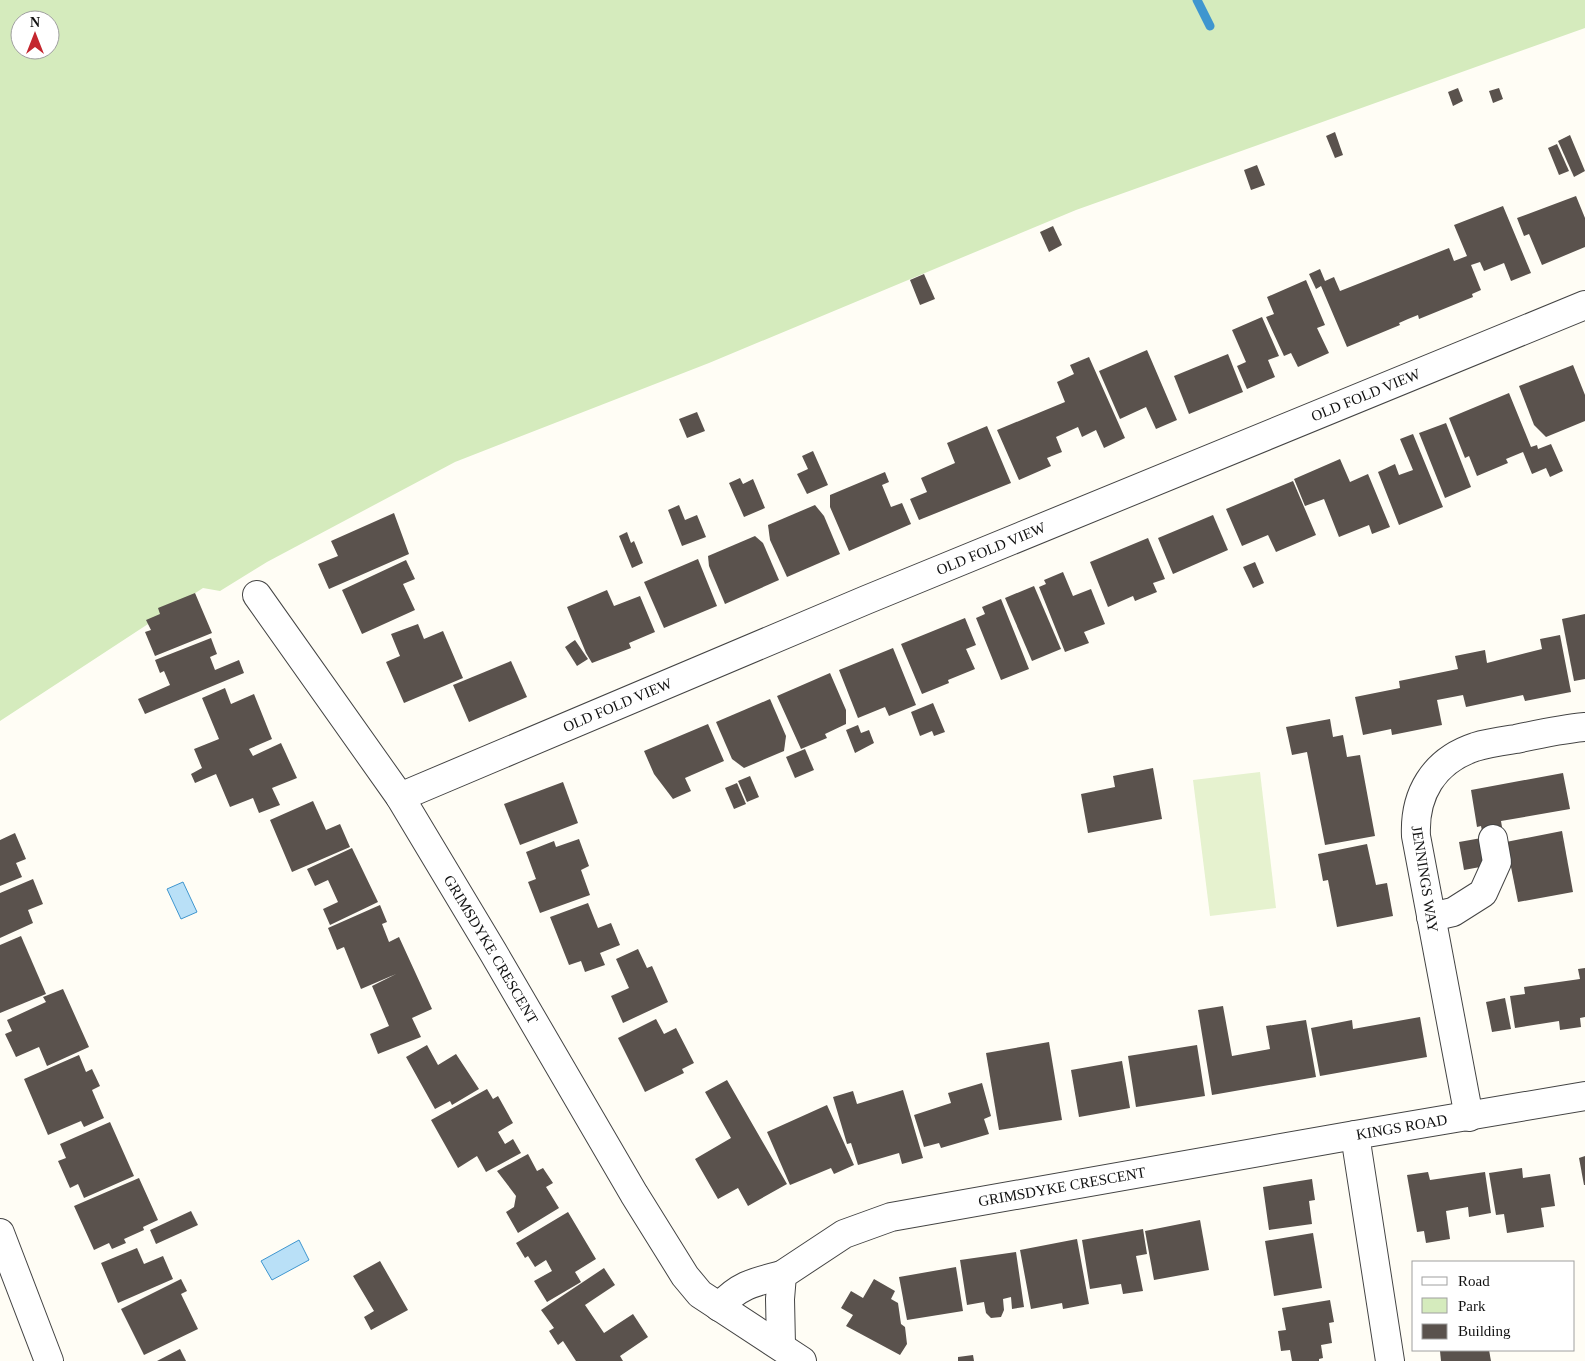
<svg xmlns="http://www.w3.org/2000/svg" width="1585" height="1361" viewBox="0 0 1585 1361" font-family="'Times New Roman',serif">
	<rect width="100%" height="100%" fill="#fffdf5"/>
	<path fill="#d5ebbd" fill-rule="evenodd" d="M0 0H1585V28L1076 210 709 363 455 462 267 562 220 591 203 588 0 721ZM20 20H50V50H20Z"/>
	<path fill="#e6f2cf" d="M1260 772 1276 908 1210 916 1193 780Z"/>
	<g fill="#b9e0f7" stroke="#3f96cf">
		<path d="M183 882 197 912 181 919 167 889Z"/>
		<path d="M299 1240 309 1260 272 1280 261 1261Z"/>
	</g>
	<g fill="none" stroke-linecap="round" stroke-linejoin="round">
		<path stroke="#3f96cf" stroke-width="9" d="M1197 0 1210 26"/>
	</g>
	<g fill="#5a524d">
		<path d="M1458 88 1463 101 1453 106 1448 92Z"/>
		<path d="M1499 88 1503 99 1493 103 1489 91Z"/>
		<path d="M1335 132 1343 155 1335 158 1326 136Z"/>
		<path d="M1570 135 1585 171 1574 177 1558 141Z"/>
		<path d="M1557 144 1569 171 1559 175 1548 148Z"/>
		<path d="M1257 165 1265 185 1251 190 1244 170Z"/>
		<path d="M1576 196 1585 218V247L1542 265 1529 234 1524 236 1517 218Z"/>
		<path d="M1503 206 1531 273 1511 281 1504 263 1484 271 1480 262 1471 265 1481 290 1472 294 1473 297 1419 319 1418 315 1408 319 1399 323 1400 325 1347 347 1321 286 1316 289 1309 274 1320 269 1325 281 1334 277 1340 291 1449 248 1454 261 1467 256 1454 225Z"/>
		<path d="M1053 226 1062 245 1049 252 1040 232Z"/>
		<path d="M924 274 935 299 920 305 910 280Z"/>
		<path d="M1306 280 1325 325 1317 328 1329 353 1298 367 1291 353 1284 356 1266 317 1274 314 1267 297Z"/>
		<path d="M1262 317 1279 356 1268 360 1275 377 1247 389 1237 366 1246 362 1232 330Z"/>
		<path d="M1147 350 1177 420 1156 429 1146 407 1120 419 1099 371Z"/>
		<path d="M1228 354 1243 392 1189 414 1174 376Z"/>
		<path d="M1089 357 1125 438 1104 448 1096 430 1082 437 1078 427 1056 437 1062 452 1047 458 1051 466 1019 480 997 430 1065 402 1057 382 1074 374 1070 365Z"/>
		<path d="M1573 365 1585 395V421L1546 437 1534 425 1519 386Z"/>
		<path d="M1509 393 1531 447 1537 445 1538 449 1551 444 1563 471 1550 477 1546 468 1532 474 1523 452 1506 459 1508 463 1477 476 1469 456 1465 458 1449 418Z"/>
		<path d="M697 412 705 431 687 438 679 419Z"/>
		<path d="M1446 423 1471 487 1445 498 1419 433Z"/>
		<path d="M987 426 1011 483 919 520 910 499 927 492 921 478 955 463 947 443Z"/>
		<path d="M1413 434 1443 507 1399 525 1378 472 1395 464 1399 475 1413 470 1400 439Z"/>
		<path d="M813 451 828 485 807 494 797 474 808 469 802 456Z"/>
		<path d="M1340 459 1350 482 1368 474 1390 527 1372 534 1369 525 1339 537 1324 499 1305 506 1294 479Z"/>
		<path d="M885 472 889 482 882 485 891 507 902 503 911 524 849 551 830 507V495Z"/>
		<path d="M740 478 743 484 753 479 765 508 744 517 729 483Z"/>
		<path d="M1293 481 1316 535 1276 552 1268 535 1242 546 1226 509Z"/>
		<path d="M679 505 685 520 697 515 706 537 682 546 668 510Z"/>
		<path d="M815 505 824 516 840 554 787 577 770 540 768 525Z"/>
		<path d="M394 513 409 554 329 589 318 564 338 556 331 541Z"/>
		<path d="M1213 515 1228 550 1173 574 1158 538Z"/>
		<path d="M627 532 631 543 634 541 643 563 632 568 619 536Z"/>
		<path d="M755 536 763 543 779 580 725 604 709 566 708 556Z"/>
		<path d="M1148 538 1165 579 1153 583 1157 592 1135 601 1133 596 1108 607 1090 562Z"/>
		<path d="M698 559 717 606 664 628 644 582Z"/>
		<path d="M406 560 415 579 403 584 415 610 362 634 342 590Z"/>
		<path d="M1255 562 1264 583 1253 588 1243 567Z"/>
		<path d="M1063 572 1073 596 1091 589 1105 624 1084 632 1089 643 1065 652 1039 587 1046 584 1044 580Z"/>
		<path d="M1034 586 1061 649 1032 661 1005 598Z"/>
		<path d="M607 590 614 606 640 596 655 632 629 643 631 648 592 663 586 653 567 607Z"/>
		<path d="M195 593 212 633 155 656 145 632 151 630 146 620 160 614 158 608Z"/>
		<path d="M1001 599 1029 669 1001 680 976 618 985 614 982 607Z"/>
		<path d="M1585 614V679L1574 681 1562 619Z"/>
		<path d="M965 618 976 645 966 649 975 669 948 680 949 683 922 694 901 644Z"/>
		<path d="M418 624 424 639 443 631 463 678 404 703 386 662 400 656 391 634Z"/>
		<path d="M1560 635 1571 692 1525 701 1523 695 1466 707 1463 695 1437 700 1442 725 1392 735 1391 729 1363 735 1355 697 1400 688 1399 681 1458 669 1455 656 1485 650 1487 663 1542 649 1540 639Z"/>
		<path d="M211 638 217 654 210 657 215 670 239 660 244 673 145 714 138 699 170 685 164 671 160 673 155 660Z"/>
		<path d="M575 640 588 659 577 666 565 647Z"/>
		<path d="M893 648 916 705 889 716 885 707 858 718 839 670Z"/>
		<path d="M511 661 527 697 469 722 453 685Z"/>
		<path d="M830 673 846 710V724L825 734 827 738 801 749 777 696Z"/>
		<path d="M225 688 231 704 254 694 272 739 249 749 253 756 281 743 297 778 272 788 280 805 259 813 253 798 230 807 216 774 195 783 191 774 202 768 194 749 219 739 202 698Z"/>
		<path d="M770 699 786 736 784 751 744 768 732 759 716 722Z"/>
		<path d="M933 703 945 732 934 736 932 731 920 736 911 712Z"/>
		<path d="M1330 719 1333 737 1343 735 1347 757 1360 755 1375 836 1325 845 1307 752 1292 755 1286 727Z"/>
		<path d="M708 724 724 761 685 778 691 791 673 799 654 774 644 751Z"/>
		<path d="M858 725 861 733 869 730 874 743 855 753 846 730Z"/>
		<path d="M805 749 814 770 795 778 786 757Z"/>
		<path d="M1153 768 1162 819 1088 833 1081 794 1115 787 1113 776Z"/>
		<path d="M1563 773 1570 809 1501 821 1503 833 1483 836 1481 826 1477 827 1471 790Z"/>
		<path d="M750 776 759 797 747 802 738 781Z"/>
		<path d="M563 782 578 823 520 845 504 804Z"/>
		<path d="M737 783 746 804 734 809 725 788Z"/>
		<path d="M313 801 326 830 340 824 350 847 292 872 270 820Z"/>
		<path d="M1562 831 1573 892 1518 902 1506 842Z"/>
		<path d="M15 833 26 859 16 863 22 877 0 886V840Z"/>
		<path d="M1487 837 1491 865 1464 870 1459 842Z"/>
		<path d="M579 839 589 866 581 870 590 895 540 913 528 882 536 879 526 852 554 841 556 847Z"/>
		<path d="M1367 844 1376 885 1387 883 1393 916 1337 927 1328 880 1323 881 1318 854Z"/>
		<path d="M352 848 378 902 330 925 323 909 338 902 328 880 315 886 307 869Z"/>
		<path d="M33 879 43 904 28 910 33 923 0 938V893Z"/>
		<path d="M588 903 598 928 611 923 620 945 600 953 605 965 585 972 581 961 569 965 550 917Z"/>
		<path d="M380 905 387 922 382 924 389 942 399 937 432 1009 412 1018 421 1037 378 1054 370 1034 389 1026 372 986 396 974 361 989 344 947 337 950 328 928Z"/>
		<path d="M21 936 46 994 0 1013V945Z"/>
		<path d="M638 949 647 968 652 966 668 1002 623 1023 611 996 629 988 616 959Z"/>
		<path d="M1585 968V1017L1580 1018 1581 1027 1560 1030 1559 1021 1515 1028 1510 996 1525 994 1524 987 1580 979 1578 969Z"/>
		<path d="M63 989 89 1047 47 1066 39 1047 16 1057 5 1034 12 1031 7 1020 46 1002 43 997Z"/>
		<path d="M1505 998 1511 1029 1492 1032 1486 1002Z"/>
		<path d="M1223 1006 1232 1056 1270 1049 1266 1026 1306 1020 1316 1077 1212 1095 1198 1010Z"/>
		<path d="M1420 1017 1427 1057 1320 1076 1311 1028 1352 1020 1353 1029Z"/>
		<path d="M656 1019 664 1034 676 1028 694 1063 682 1069 684 1073 645 1092 618 1038Z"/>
		<path d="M1049 1042 1062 1120 999 1130 986 1053Z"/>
		<path d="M427 1045 438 1065 456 1054 479 1089 452 1105 450 1101 435 1109 406 1057Z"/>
		<path d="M1197 1045 1205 1096 1136 1107 1128 1056Z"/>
		<path d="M79 1055 86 1072 92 1069 100 1086 92 1090 104 1118 84 1127 81 1121 48 1135 24 1079Z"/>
		<path d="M1122 1061 1130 1108 1079 1117 1071 1070Z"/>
		<path d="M727 1080 787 1184 748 1206 738 1188 718 1199 695 1159 731 1138 705 1092Z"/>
		<path d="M982 1083 991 1116 984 1119 989 1134 941 1148 939 1143 924 1147 914 1115 951 1103 948 1093Z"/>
		<path d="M487 1089 493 1099 498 1096 513 1123 498 1132 505 1144 513 1139 521 1153 486 1172 477 1156 458 1168 431 1120Z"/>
		<path d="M903 1090 923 1158 902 1164 899 1153 858 1165 851 1143 847 1144 833 1097 853 1091 857 1104Z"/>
		<path d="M827 1105 854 1165 834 1174 831 1168 790 1185 767 1132Z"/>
		<path d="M110 1122 134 1176 84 1198 78 1184 70 1188 58 1161 66 1158 60 1144Z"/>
		<path d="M528 1154 537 1171 543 1168 553 1183 546 1187 559 1208 518 1233 506 1212 514 1207 516 1196 497 1171Z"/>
		<path d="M1585 1156V1185H1584L1579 1158Z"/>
		<path d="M1522 1168 1523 1178 1550 1174 1555 1206 1541 1208 1544 1227 1507 1233 1504 1214 1496 1215 1489 1173Z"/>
		<path d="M1428 1172 1430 1180 1485 1172 1491 1213 1469 1217 1468 1207 1446 1211 1450 1239 1426 1243 1424 1231 1417 1232 1407 1175Z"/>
		<path d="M139 1178 158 1220 143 1227 144 1230 124 1239 126 1243 112 1249 109 1243 94 1250 74 1206Z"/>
		<path d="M1312 1179 1315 1200 1309 1201 1312 1224 1269 1230 1263 1187Z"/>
		<path d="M191 1211 198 1225 156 1244 150 1230Z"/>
		<path d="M568 1212 596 1259 575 1272 581 1282 547 1302 534 1281 552 1271 546 1260 535 1267 528 1256 525 1258 516 1243Z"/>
		<path d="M1200 1220 1209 1270 1154 1280 1145 1231Z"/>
		<path d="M1143 1229 1147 1254 1136 1256 1143 1291 1123 1294 1121 1284 1090 1289 1082 1240Z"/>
		<path d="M1313 1233 1322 1288 1274 1296 1265 1241Z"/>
		<path d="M1077 1239 1089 1304 1063 1309 1062 1303 1031 1309 1020 1250Z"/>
		<path d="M137 1248 144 1264 163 1256 173 1279 118 1303 101 1263Z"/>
		<path d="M1016 1252 1024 1307 1012 1309 1011 1297 1003 1299 1004 1310 1001 1317 991 1318 986 1313 984 1302 967 1305 960 1260Z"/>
		<path d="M380 1261 408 1310 371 1330 364 1317 374 1311 353 1276Z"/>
		<path d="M956 1267 963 1311 907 1320 899 1277Z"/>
		<path d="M604 1268 615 1285 585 1305 604 1333 633 1314 648 1337 620 1356 623 1361H576L563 1341 558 1345 549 1331 554 1328 541 1310Z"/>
		<path d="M181 1279 187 1291 181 1294 198 1329 144 1355 121 1309Z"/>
		<path d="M874 1279 895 1291 891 1299 898 1303 901 1324 905 1327 907 1344 900 1355 846 1326 853 1315 841 1308 851 1291 863 1298Z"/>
		<path d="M1330 1300 1334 1322 1329 1323 1332 1343 1321 1345 1323 1358 1319 1359V1361H1292L1290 1350 1281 1351 1278 1331 1286 1330 1282 1308Z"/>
		<path d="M180 1349 186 1361H157Z"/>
		<path d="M1441 1350H1489L1491 1361H1441L1440 1351Z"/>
		<path d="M973 1355 974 1361H958V1357Z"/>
	</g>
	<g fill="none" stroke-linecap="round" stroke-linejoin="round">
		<defs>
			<g id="minor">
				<path id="s1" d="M257 595 400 797 493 952 634 1194 685 1276 700 1294 802 1361"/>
				<path id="s2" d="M400 797 866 600 1585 305"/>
				<path d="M1431 917 1453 912 1483 893 1497 862 1493 839"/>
				<path d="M1469 1117 1416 836C1414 795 1433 761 1475 747 1488 743 1503 741 1516 739 1539 734 1562 729 1585 727"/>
				<path d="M0 1233 49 1361"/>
				<path d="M719 1307C739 1285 754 1282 782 1275"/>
				<path id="s3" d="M781 1345 780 1299 782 1275 844 1234 891 1217 1355 1135"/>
				<path id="s4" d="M1390 1361 1355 1135 1585 1096"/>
			</g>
		</defs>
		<use href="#minor" stroke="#444" stroke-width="30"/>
		<use href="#minor" stroke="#fff" stroke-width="28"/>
	</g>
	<g text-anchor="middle" stroke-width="5" stroke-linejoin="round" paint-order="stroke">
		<g font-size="15" fill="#111" stroke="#fff">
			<text dy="5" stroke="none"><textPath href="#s2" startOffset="1046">OLD FOLD VIEW</textPath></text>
			<text dy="5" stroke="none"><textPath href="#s2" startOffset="641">OLD FOLD VIEW</textPath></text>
			<text dy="5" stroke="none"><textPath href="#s2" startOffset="236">OLD FOLD VIEW</textPath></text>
			<text transform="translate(1425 879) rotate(81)" y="5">JENNINGS WAY</text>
			<text dy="5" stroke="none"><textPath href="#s1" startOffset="425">GRIMSDYKE CRESCENT</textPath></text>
			<text dy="5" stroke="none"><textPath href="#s4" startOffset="276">KINGS ROAD</textPath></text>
			<text dy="5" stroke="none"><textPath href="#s3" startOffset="368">GRIMSDYKE CRESCENT</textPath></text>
		</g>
	</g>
	<rect x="1412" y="1261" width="162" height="90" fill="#ffffff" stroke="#a0a0a0"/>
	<rect x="1422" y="1277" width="25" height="8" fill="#ffffff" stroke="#a0a0a0"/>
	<text x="1458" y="1286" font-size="15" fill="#111111">Road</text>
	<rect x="1422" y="1298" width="25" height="15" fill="#d5ebbd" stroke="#a0a0a0"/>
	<text x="1458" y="1311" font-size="15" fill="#111111">Park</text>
	<rect x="1422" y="1324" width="25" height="15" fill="#5a524d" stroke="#a0a0a0"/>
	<text x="1458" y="1336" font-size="15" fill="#111111">Building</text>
	<g transform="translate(35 35)"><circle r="24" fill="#ffffff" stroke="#a0a0a0"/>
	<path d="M0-4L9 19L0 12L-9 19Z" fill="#c4262e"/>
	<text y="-8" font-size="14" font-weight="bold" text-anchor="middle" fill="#111111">N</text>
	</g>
</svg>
